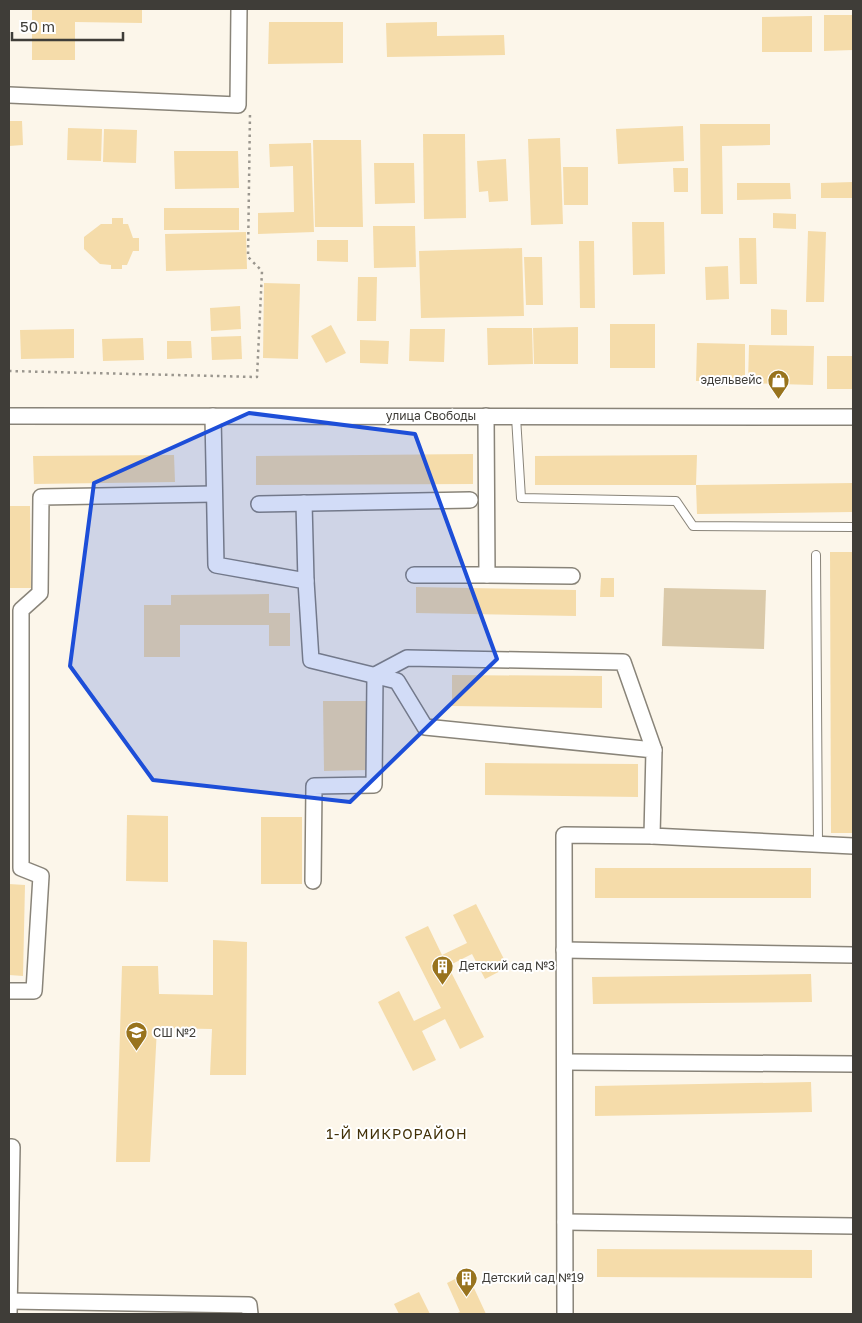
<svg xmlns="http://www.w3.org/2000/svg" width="862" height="1323" viewBox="0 0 862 1323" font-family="'Golos Text',sans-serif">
	<rect width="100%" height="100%" fill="#fcf6ea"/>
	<path fill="#dac9a9" d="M664 588 766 590 764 649 662 646Z"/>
	<g fill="#f5dcaa">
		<path d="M32 9H142V23L75 22V60H32Z"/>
		<path d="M824 15H853V50L824 51Z"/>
		<path d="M812 16V52H762V17Z"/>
		<path d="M269 22H343V63L268 64Z"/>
		<path d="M437 22V36L504 35 505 55 387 57 386 23Z"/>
		<path d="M9 121H22L23 145 9 146Z"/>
		<path d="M700 124H770V145L722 146 723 214H701Z"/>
		<path d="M683 126 684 161 618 164 616 129Z"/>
		<path d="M68 128 102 129 101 161 67 160Z"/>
		<path d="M104 129 137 130 136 163 103 162Z"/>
		<path d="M423 134H465L466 218 424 219Z"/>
		<path d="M560 138 563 224 531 225 528 139Z"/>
		<path d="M313 140H361L363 227H315Z"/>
		<path d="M311 143 314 232 258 234V213L294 212 293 166 270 167 269 144Z"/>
		<path d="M174 151H238L239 188 175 189Z"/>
		<path d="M506 159 508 201 489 202 488 191 479 192 477 161Z"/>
		<path d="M374 163H414L415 203 375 204Z"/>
		<path d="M563 167H588V205H564Z"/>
		<path d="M673 168H688V192H674Z"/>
		<path d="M853 182V198H821V183Z"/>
		<path d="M737 183H790L791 199 737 200Z"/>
		<rect x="164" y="208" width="75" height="22"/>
		<path d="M773 213 796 214V229L773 228Z"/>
		<path d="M112 218H123V224H128L133 238H139V251H133L127 265H122V269H111V265L100 264 84 249V237L101 224H112Z"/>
		<path d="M632 222H664L665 274 633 275Z"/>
		<path d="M373 226H415L416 267 374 268Z"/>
		<path d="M808 231 826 232 824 302H806Z"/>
		<path d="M246 232 247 269 166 271 165 234Z"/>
		<path d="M739 238H756L757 284H740Z"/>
		<path d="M317 240H348V262L317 261Z"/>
		<path d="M579 241H594L595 308H580Z"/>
		<path d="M522 248 524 316 421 318 419 251Z"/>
		<path d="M524 257H542L543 305H526Z"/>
		<path d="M728 266 729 299 706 300 705 267Z"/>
		<path d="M358 277H377L376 321H357Z"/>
		<path d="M264 283 300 284 298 359 263 358Z"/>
		<path d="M240 306 241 329 211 331 210 308Z"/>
		<path d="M771 309 787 310V335H771Z"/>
		<rect x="610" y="324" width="45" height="44"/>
		<path d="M331 325 346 353 326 363 311 336Z"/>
		<path d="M578 327V364H534L533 328Z"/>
		<path d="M487 328H532L533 364 488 365Z"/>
		<path d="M74 329V358L21 359 20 330Z"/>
		<path d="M410 329H445L444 362 409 361Z"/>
		<path d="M241 336 242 359 212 360 211 337Z"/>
		<path d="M143 338 144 360 103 361 102 339Z"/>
		<path d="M360 340 389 341 388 364 360 363Z"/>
		<path d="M167 341H191L192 358 167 359Z"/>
		<path d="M697 343 745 344V382L696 381Z"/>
		<path d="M749 345 814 346 813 385 748 383Z"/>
		<rect x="827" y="356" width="26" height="33"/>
		<path d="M473 454V484L256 485V456Z"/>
		<path d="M174 455 175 482 34 484 33 456Z"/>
		<path d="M697 455 696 485 853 483V512L697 514 696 485H535V456Z"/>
		<path d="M9 506H30L31 588H9Z"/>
		<path d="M830 552H853V833H831Z"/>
		<path d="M601 578H614V597H600Z"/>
		<path d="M416 587 576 590V616L416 613Z"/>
		<path d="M269 594V613H290V646H269V625H180V657H144V605H171V595Z"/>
		<path d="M452 675 602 676V708L452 706Z"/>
		<path d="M323 701H368L369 770 324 771Z"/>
		<path d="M485 763 638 764V797L485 795Z"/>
		<path d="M127 815 168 816V882L126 881Z"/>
		<rect x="261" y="817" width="41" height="67"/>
		<rect x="595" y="868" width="216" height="30"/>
		<path d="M9 884 25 885 23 976 9 975Z"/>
		<path d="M476 904 508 967 485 979 472 954 448 966 484 1037 460 1049 445 1019 422 1031 436 1060 413 1071 378 1002 399 991 414 1021 441 1008 405 937 428 926 442 955 467 943 453 915Z"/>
		<path d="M213 940 247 942 246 1075H210L212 1029 157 1028 150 1162H116L122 966H158L159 994 213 995Z"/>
		<path d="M811 974 812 1002 593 1004 592 977Z"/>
		<path d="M811 1082 812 1112 595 1116V1086Z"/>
		<path d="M597 1249 812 1250V1278L597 1277Z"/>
		<path d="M467 1273 486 1314H455L460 1312 447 1283Z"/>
		<path d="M419 1292 430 1314H399L394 1304Z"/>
	</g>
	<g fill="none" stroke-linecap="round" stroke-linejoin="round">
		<defs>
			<g id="lane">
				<path d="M516 417 521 498 676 501 693 526 853 527"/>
				<path d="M816 555 818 844"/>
			</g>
			<g id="street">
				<path d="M9 95 238 105 239 9"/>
				<path d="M9 416 853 417"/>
				<path d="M213 416 216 565 306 581 311 660 397 681 425 727 654 750 652 836 853 846"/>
				<path d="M486 416 487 575 572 576"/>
				<path d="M304 503 306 581"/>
				<path d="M259 504 470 500"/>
				<path d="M414 575H487"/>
				<path d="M313 881 314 786 374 785 375 675 407 658 623 662 654 750"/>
				<path d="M564 950 853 955"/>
				<path d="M9 991H34L41 876 21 868V610L40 593 41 497 214 494"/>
				<path d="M565 1062 853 1064"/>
				<path d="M9 1147H12L9 1314"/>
				<path d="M565 1222 853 1226"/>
				<path d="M10 1301 249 1305 250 1314"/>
				<path d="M565 1314 564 835 652 836"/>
			</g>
		</defs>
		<use href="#lane" stroke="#898479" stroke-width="10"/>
		<use href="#street" stroke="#898479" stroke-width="18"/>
		<path stroke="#9a968e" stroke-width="2.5" stroke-dasharray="2.5 4" stroke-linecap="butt" d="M9 371 257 377 262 271 248 257 250 113"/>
		<use href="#lane" stroke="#fff" stroke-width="8"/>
		<use href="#street" stroke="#fff" stroke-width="15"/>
	</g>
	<path fill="#1d4ed8" fill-opacity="0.2" stroke="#1d4ed8" stroke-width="4" stroke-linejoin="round" d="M249 413 415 434 497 659 350 802 153 780 70 666 94 483Z"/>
	<defs>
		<symbol id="shop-pin" viewBox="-11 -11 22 30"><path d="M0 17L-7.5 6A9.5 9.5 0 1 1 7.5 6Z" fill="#98731d" stroke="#fff"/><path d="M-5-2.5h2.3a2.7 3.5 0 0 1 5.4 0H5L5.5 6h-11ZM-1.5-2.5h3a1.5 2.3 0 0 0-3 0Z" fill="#fff"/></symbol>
		<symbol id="building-pin" viewBox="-11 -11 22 30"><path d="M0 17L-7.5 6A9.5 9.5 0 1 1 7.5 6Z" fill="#98731d" stroke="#fff"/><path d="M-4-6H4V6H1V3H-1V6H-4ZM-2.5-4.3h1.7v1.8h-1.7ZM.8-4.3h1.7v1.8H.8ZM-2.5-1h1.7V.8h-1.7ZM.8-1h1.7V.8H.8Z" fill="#fff"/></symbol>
		<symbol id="school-pin" viewBox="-11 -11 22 30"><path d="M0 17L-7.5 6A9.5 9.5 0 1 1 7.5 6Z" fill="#98731d" stroke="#fff"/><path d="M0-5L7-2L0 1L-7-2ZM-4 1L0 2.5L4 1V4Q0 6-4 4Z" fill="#fff"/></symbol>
	</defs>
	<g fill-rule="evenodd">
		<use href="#shop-pin" x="766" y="368" width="25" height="34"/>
		<use href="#building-pin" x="430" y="954" width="25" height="34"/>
		<use href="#school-pin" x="124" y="1020" width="25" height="34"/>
		<use href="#building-pin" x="454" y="1266" width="25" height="34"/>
	</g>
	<g text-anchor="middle" stroke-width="4" stroke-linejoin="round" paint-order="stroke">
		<g font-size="12" fill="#3f3d38" stroke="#fff" text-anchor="start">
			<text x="762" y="384" text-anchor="end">эдельвейс</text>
			<text x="459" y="970">Детский сад №3</text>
			<text x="153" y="1037">СШ №2</text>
			<text x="482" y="1282">Детский сад №19</text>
		</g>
		<g font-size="12" fill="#3f3d38" stroke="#fff">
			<text x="431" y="420">улица Свободы</text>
		</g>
		<g font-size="14" letter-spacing="1" fill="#423108" stroke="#fff">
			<text x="397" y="1139">1-Й МИКРОРАЙОН</text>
		</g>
	</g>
	<rect width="862" height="1323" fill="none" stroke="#3f3d38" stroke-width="20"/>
	<path d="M12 32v8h111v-8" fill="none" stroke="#3f3d38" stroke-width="2.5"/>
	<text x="20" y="32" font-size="15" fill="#3f3d38" stroke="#ffffff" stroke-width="4" paint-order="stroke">50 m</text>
</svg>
